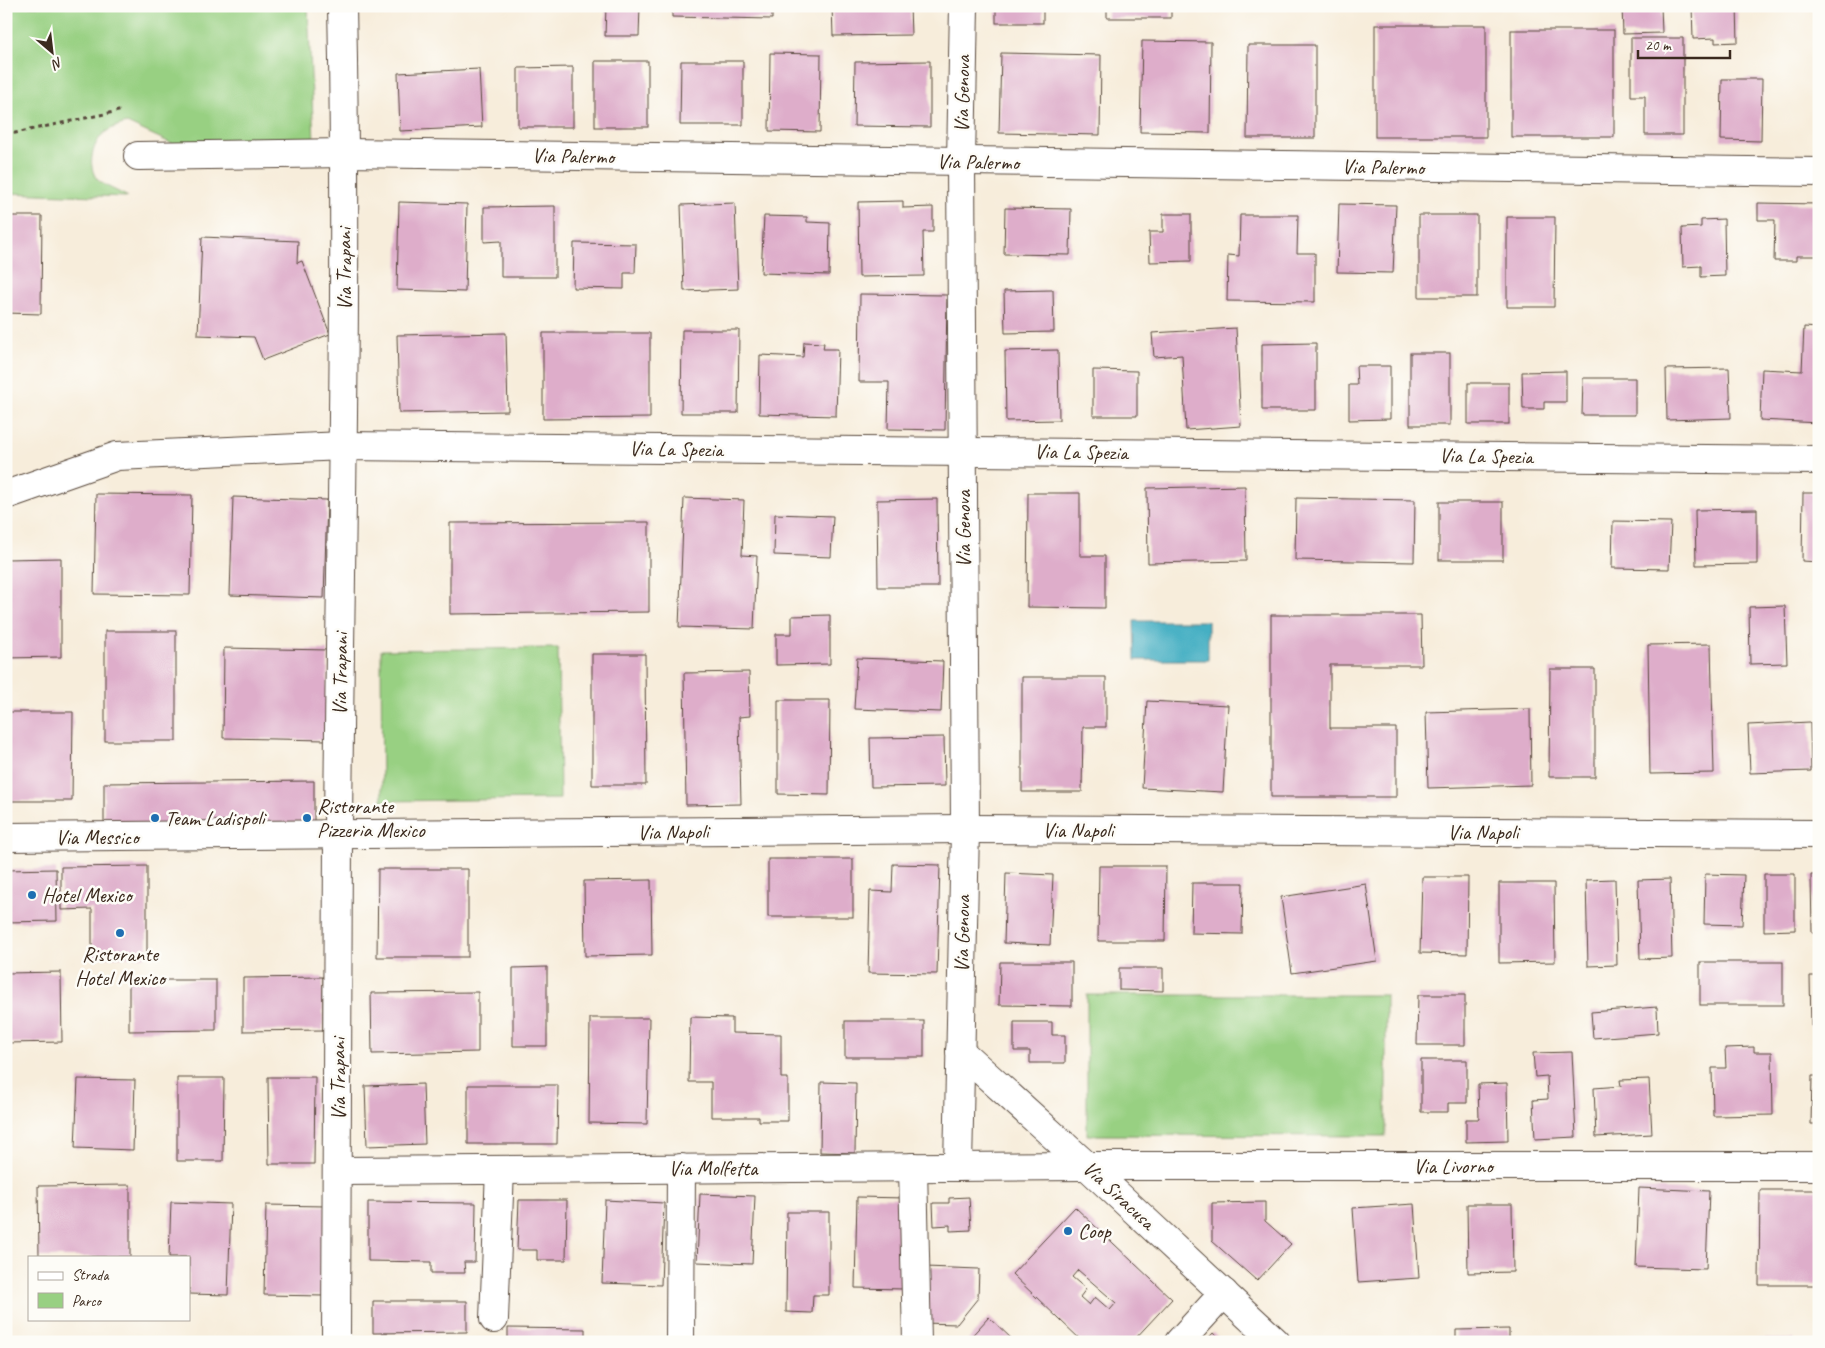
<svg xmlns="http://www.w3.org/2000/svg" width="1825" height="1348" viewBox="0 0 1825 1348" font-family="Caveat,sans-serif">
	<rect width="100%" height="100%" fill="#fdfcf7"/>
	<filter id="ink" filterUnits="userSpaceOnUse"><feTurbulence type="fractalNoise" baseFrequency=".02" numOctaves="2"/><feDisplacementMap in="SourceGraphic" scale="10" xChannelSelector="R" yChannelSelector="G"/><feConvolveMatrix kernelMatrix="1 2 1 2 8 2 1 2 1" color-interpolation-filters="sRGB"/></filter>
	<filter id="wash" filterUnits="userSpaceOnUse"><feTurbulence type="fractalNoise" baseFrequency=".0096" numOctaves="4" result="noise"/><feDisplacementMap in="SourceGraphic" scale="20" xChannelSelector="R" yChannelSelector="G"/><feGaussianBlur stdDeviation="1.12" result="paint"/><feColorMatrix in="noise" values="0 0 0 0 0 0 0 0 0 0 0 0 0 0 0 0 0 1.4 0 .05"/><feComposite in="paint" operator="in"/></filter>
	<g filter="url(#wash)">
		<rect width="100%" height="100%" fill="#f7eddb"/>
		<g fill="#98d082" stroke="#6a7d50">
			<path d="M6 6H308L314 142 175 145 127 123C119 125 108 129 102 135 92 146 87 166 97 179 102 185 120 192 128 197L6 193Z"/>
			<path d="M558 648 560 799 382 801 381 650Z"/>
			<path d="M1087 995H1386V1136L1087 1135Z"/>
		</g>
		<path fill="#44afc3" stroke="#406c70" d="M1134 621H1208V660H1135Z"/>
		<g id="blocks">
			<g fill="#deadca" fill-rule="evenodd">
				<path d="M606 6H640L639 36H605Z"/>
				<path d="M672 6H772V19L672 17Z"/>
				<path d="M832 6H910L911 35 833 36Z"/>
				<rect x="996" y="6" width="47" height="17"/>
				<rect x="1107" y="6" width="64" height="12"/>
				<rect x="1247" y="6" width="30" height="3"/>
				<path d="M1622 6H1661L1662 33 1623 34Z"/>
				<path d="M1692 6H1737L1738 42 1715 43V38L1693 39Z"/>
				<rect x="1375" y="25" width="111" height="112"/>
				<rect x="1511" y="30" width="103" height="107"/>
				<path d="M1631 38H1683V135H1645V96H1631Z"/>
				<path d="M1142 41 1211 42 1210 133 1140 132Z"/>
				<path d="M1248 45H1315V138H1247Z"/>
				<path d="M770 53 821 54 820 132 769 131Z"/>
				<path d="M1001 53 1101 55 1100 135 999 133Z"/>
				<rect x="595" y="61" width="53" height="66"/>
				<path d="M681 61H743V125H680Z"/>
				<path d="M930 61V127L854 126 855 62Z"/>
				<path d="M573 67V127H518V68Z"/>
				<path d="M479 69 482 127 400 131 398 73Z"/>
				<path d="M1722 79H1762L1761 141 1721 140Z"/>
				<path d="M903 201V208L933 207V232H923L924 276 859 277 858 202Z"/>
				<path d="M399 202 467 204 465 292 397 290Z"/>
				<path d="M735 203 738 289 684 291 681 205Z"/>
				<path d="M1758 203 1819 204V256H1796V261H1774L1775 220H1758Z"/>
				<path d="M1339 204 1396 205 1393 273 1337 272Z"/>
				<path d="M555 206V277H501V241L484 242V207Z"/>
				<path d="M1005 208 1071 209 1070 255 1004 254Z"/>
				<path d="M1163 214H1191V261L1150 262 1149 232H1163Z"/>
				<path d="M1240 215H1298L1297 253H1315V302L1227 301 1228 255 1239 256Z"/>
				<rect x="1419" y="215" width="58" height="82"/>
				<path d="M6 216H42L41 314 6 313Z"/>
				<path d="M764 216 807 217V222L830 223 829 275 761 273Z"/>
				<path d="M1507 217H1555L1554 307H1507Z"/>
				<path d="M1724 219 1725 276 1701 277V266L1683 267 1682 228 1701 227V220Z"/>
				<path d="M202 237 298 241 297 263 302 261 330 334 263 360 254 337 198 335Z"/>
				<path d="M574 243 636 244 635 273H624V289L573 288Z"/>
				<path d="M1053 290 1054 332 1005 333 1004 291Z"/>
				<path d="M860 294 947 295 945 430 888 429 889 382H859Z"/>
				<path d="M1804 327 1819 328V423L1760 420 1762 369 1802 371Z"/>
				<path d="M1236 328 1241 426 1186 430 1182 355 1154 357 1152 333Z"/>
				<path d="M682 330H739L738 413H681Z"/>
				<path d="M506 333 508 411 399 413 397 335Z"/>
				<path d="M543 333H650V418L543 419Z"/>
				<path d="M804 342 824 343 823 349H838L836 416 759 414 760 355 803 357Z"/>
				<path d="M1316 343V410H1262V344Z"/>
				<path d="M1058 350 1059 420 1006 421 1005 351Z"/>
				<rect x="1410" y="353" width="40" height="72"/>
				<path d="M1356 366H1390V419L1349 420V385H1357Z"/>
				<path d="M1729 368 1731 418 1667 420 1666 369Z"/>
				<path d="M1093 370 1137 371V416H1093Z"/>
				<path d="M1566 371V402H1544V409H1523L1522 372Z"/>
				<path d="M1583 378H1635V415H1582Z"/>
				<rect x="1468" y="383" width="41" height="41"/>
				<path d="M1245 486 1246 561 1148 563 1147 488Z"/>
				<path d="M1028 493H1080V556H1105V608L1027 607Z"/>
				<path d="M1803 493H1819V562L1802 561Z"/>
				<path d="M96 494 192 495 190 595 94 594Z"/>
				<path d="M233 497 327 500 324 598 230 595Z"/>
				<path d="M684 498 744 500 742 555 757 556 754 629 679 627Z"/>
				<path d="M1296 498 1415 500 1414 562 1295 560Z"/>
				<path d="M937 499 938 587H878L877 500Z"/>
				<rect x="1439" y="502" width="64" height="58"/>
				<path d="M1757 509V564L1696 565 1695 510Z"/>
				<path d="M775 514 833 516 831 557 774 555Z"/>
				<path d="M1613 521 1671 522 1669 569 1612 568Z"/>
				<path d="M649 522V612L450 614V523Z"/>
				<path d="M61 558V657L6 658V559Z"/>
				<path d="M1785 606 1787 663 1750 664 1749 607Z"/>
				<path d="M830 615V664L776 665V634H792V616Z"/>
				<path d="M1271 615H1421L1422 665H1330V728H1396V797H1271Z"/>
				<rect x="105" y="631" width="71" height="110"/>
				<path d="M1711 644 1714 773 1650 774 1648 645Z"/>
				<path d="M224 648 328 650 326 740 223 738Z"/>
				<path d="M592 654H645L646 785H592Z"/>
				<path d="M857 658 943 661 941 712 854 709Z"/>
				<path d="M1550 669H1595V777H1549Z"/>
				<path d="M749 672 750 716 739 717 741 804 686 805 684 673Z"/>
				<path d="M1022 677H1106V727H1083L1082 792H1022Z"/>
				<path d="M778 700H830L829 795 778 794Z"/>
				<path d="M1147 701 1228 705 1223 792 1142 788Z"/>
				<path d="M1530 709 1531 785 1428 788 1426 712Z"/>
				<path d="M6 712H73L72 801H6Z"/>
				<path d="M1810 722 1811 771 1750 773 1748 725Z"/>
				<path d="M944 737 945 786 871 787 870 738Z"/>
				<path d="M314 781V824L104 826V783Z"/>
				<rect x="768" y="859" width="85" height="58"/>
				<path d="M893 864 940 865 937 974 868 973 870 891 892 892Z"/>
				<path d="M147 866V957H92V909L61 910V867Z"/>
				<path d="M1099 866H1166L1165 941H1098Z"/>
				<path d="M56 869 57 921 6 922V870Z"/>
				<path d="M378 869H468V957H377Z"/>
				<path d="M1006 873 1053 875 1050 945 1004 943Z"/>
				<path d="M1705 874 1744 875 1742 925 1704 924Z"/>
				<path d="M1764 874H1795V930L1764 931Z"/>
				<path d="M1811 875H1819V933H1812Z"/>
				<path d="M1422 877H1468L1467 954 1420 953Z"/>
				<path d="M1615 879 1617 965 1588 966 1586 880Z"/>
				<path d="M1670 879 1672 958 1640 959 1638 880Z"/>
				<path d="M651 880 652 955 585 956 584 881Z"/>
				<path d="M1192 883H1243L1242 934 1191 933Z"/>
				<path d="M1499 883H1554L1555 962 1499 963Z"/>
				<path d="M1366 884 1377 961 1292 973 1281 897Z"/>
				<path d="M1000 962H1072V1006L999 1005Z"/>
				<rect x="1700" y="962" width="83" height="43"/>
				<path d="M547 967V1046H513V968Z"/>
				<path d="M1119 968H1163V991L1119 990Z"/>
				<path d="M61 972 62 1042 6 1043V973Z"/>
				<path d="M1810 976H1819V1026H1811Z"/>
				<path d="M323 977V1030L243 1031V978Z"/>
				<path d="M129 980H216V1030L129 1031Z"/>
				<path d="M478 992V1052L372 1054 371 993Z"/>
				<path d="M1418 995H1465V1045H1417Z"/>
				<path d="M1657 1007 1658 1033 1593 1038 1591 1012Z"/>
				<path d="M690 1017 732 1018V1033L781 1034V1078H788V1121H759V1117H711V1082H689Z"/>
				<path d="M590 1018H649L647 1124 589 1123Z"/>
				<rect x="845" y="1021" width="79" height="36"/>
				<path d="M1014 1022H1052V1035H1065V1063H1030V1051H1014Z"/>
				<path d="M1754 1047V1052H1772L1773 1115 1713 1116 1712 1068H1726L1725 1048Z"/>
				<path d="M1572 1052 1576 1137 1535 1139 1533 1100 1548 1099 1547 1076 1535 1077 1533 1053Z"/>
				<path d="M1421 1060H1467V1103H1448V1112H1421Z"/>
				<path d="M1812 1076H1819V1124H1811Z"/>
				<path d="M268 1077H315L314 1164H269Z"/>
				<path d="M177 1078H224L223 1161H177Z"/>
				<path d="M78 1079 135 1080 133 1150 75 1148Z"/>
				<path d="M1649 1079 1652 1134 1596 1137 1594 1088 1621 1086 1620 1080Z"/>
				<path d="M821 1082 856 1083 855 1153 820 1152Z"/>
				<path d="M1507 1083 1508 1141 1466 1142V1119H1479L1478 1084Z"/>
				<path d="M423 1084 425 1144 367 1146 365 1086Z"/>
				<path d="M468 1085H558L557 1144H468Z"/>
				<path d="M130 1185V1257H39L38 1186Z"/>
				<path d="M1639 1188 1709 1191 1706 1269 1636 1267Z"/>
				<path d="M1760 1190H1819V1285H1759Z"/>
				<path d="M700 1194 755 1196 752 1264 697 1262Z"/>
				<path d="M857 1197 906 1198 904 1289 855 1288Z"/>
				<path d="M969 1197 971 1230 950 1231V1225L934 1226 933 1203H949V1198Z"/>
				<path d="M519 1200H567L566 1260H537V1250H517Z"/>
				<path d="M605 1200 664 1203 661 1285 602 1283Z"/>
				<path d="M171 1202 231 1204 228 1295 189 1294V1257H169Z"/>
				<path d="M368 1202 476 1203 475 1262H464L465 1273H431V1262L368 1261Z"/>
				<path d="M1265 1202V1221L1291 1244 1257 1281 1212 1241V1203Z"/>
				<path d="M1414 1204 1419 1278 1358 1282 1353 1208Z"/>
				<path d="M1467 1204H1512L1513 1272 1468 1273Z"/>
				<path d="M266 1205 326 1206 324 1296 264 1295Z"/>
				<path d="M1075 1207 1172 1299 1132 1342H1083L1012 1274ZM1078 1270 1116 1303 1110 1310 1095 1297 1089 1305 1080 1297 1086 1289 1072 1277Z"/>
				<path d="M787 1212H829V1295H813L812 1313 786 1312Z"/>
				<path d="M925 1267 979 1269 978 1298 957 1324 923 1323Z"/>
				<path d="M373 1301H467V1332L373 1333Z"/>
				<path d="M989 1317 1015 1342H966Z"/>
				<path d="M508 1328 585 1329V1342H508Z"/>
				<path d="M1509 1329V1342H1456V1330Z"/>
				<path d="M1213 1333 1223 1342H1205Z"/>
				<rect x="1753" y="1339" width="41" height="3"/>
			</g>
		</g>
	</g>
	<g filter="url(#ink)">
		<use href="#blocks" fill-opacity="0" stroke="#57473a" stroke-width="1"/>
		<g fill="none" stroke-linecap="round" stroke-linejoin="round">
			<defs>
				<g id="minor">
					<path d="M138 156 345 153 1819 172"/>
					<path d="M6 495 117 456 343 446 1819 460"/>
					<path d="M6 837 965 829 1819 834"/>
					<path d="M960 1051 1087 1166 1276 1342"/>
					<path d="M913 1167 917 1342"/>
					<path d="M958 1167 965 829 961 161 964 6"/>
					<path d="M338 1171 1087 1166H1819"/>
					<path d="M494 1319 500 1170"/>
					<path d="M336 1342C338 1172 336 1002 338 832 340 557 348 281 342 6"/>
					<path d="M680 1342 681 1168"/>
					<path d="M1179 1342 1224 1293"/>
				</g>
			</defs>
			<use href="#minor" stroke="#57473a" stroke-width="30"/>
			<path stroke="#57473a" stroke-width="3" stroke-dasharray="4 4" stroke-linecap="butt" d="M6 135 123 110"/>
			<use href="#minor" stroke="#fff" stroke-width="28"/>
		</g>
	</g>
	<g fill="#1f6fb2" stroke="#fdfcf7" stroke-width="2">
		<circle cx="155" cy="818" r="5"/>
		<circle cx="307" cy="818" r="5"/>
		<circle cx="32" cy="895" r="5"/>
		<circle cx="120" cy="933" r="5"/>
		<circle cx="1068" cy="1231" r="5"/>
	</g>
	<g text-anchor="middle" stroke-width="5" stroke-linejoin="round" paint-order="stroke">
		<g font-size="21" fill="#3b2a1e" stroke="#fdfcf7">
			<text transform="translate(962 94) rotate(-89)" y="7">Via Genova</text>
			<text transform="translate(573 156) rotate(1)" y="7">Via Palermo</text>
			<text transform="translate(978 162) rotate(1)" y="7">Via Palermo</text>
			<text transform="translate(1383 167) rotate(1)" y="7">Via Palermo</text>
			<text transform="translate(344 269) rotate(-90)" y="7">Via Trapani</text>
			<text transform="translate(676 449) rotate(1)" y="7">Via La Spezia</text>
			<text transform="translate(1081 452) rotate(1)" y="7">Via La Spezia</text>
			<text transform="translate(1486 456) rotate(1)" y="7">Via La Spezia</text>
			<text transform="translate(963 529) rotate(-90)" y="7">Via Genova</text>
			<text transform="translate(340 674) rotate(-89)" y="7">Via Trapani</text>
			<text x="1078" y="837">Via Napoli</text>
			<text transform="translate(673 832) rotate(-1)" y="7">Via Napoli</text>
			<text x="1483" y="839">Via Napoli</text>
			<text x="97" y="844">Via Messico</text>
			<text transform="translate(962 934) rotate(-89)" y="7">Via Genova</text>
			<text transform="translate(338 1079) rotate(-90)" y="7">Via Trapani</text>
			<text x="1453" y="1173">Via Livorno</text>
			<text x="713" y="1175">Via Molfetta</text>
			<text transform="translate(1119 1195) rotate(43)" y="7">Via Siracusa</text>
		</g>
		<g font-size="21" fill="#3b2a1e" stroke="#fdfcf7" text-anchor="start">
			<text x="317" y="813">Ristorante<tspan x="317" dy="24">Pizzeria Mexico</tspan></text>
			<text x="165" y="825">Team Ladispoli</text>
			<text x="42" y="902">Hotel Mexico</text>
			<text x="120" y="961" text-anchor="middle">Ristorante<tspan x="120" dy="24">Hotel Mexico</tspan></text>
			<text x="1078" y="1238">Coop</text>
		</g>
	</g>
	<rect width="1825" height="1348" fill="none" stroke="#fdfcf7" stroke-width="25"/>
	<rect x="28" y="1256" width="162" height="65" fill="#fdfcf7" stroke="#afa8a0"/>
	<rect x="38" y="1272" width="25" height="8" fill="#ffffff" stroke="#afa8a0"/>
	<text x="72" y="1280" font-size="15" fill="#3b2a1e">Strada</text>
	<rect x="38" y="1293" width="25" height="15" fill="#98d082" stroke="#afa8a0"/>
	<text x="72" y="1306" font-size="15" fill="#3b2a1e">Parco</text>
	<g transform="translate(52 52) rotate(152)" stroke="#fdfcf7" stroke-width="4" paint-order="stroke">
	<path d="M0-4L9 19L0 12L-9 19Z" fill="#3b2a1e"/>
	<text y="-8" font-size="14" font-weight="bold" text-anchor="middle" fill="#3b2a1e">N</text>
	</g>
	<path d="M1638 50v8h92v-8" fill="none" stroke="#3b2a1e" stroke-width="2.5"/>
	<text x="1645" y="50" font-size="15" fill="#3b2a1e" stroke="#fdfcf7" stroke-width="4" paint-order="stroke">20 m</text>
</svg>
